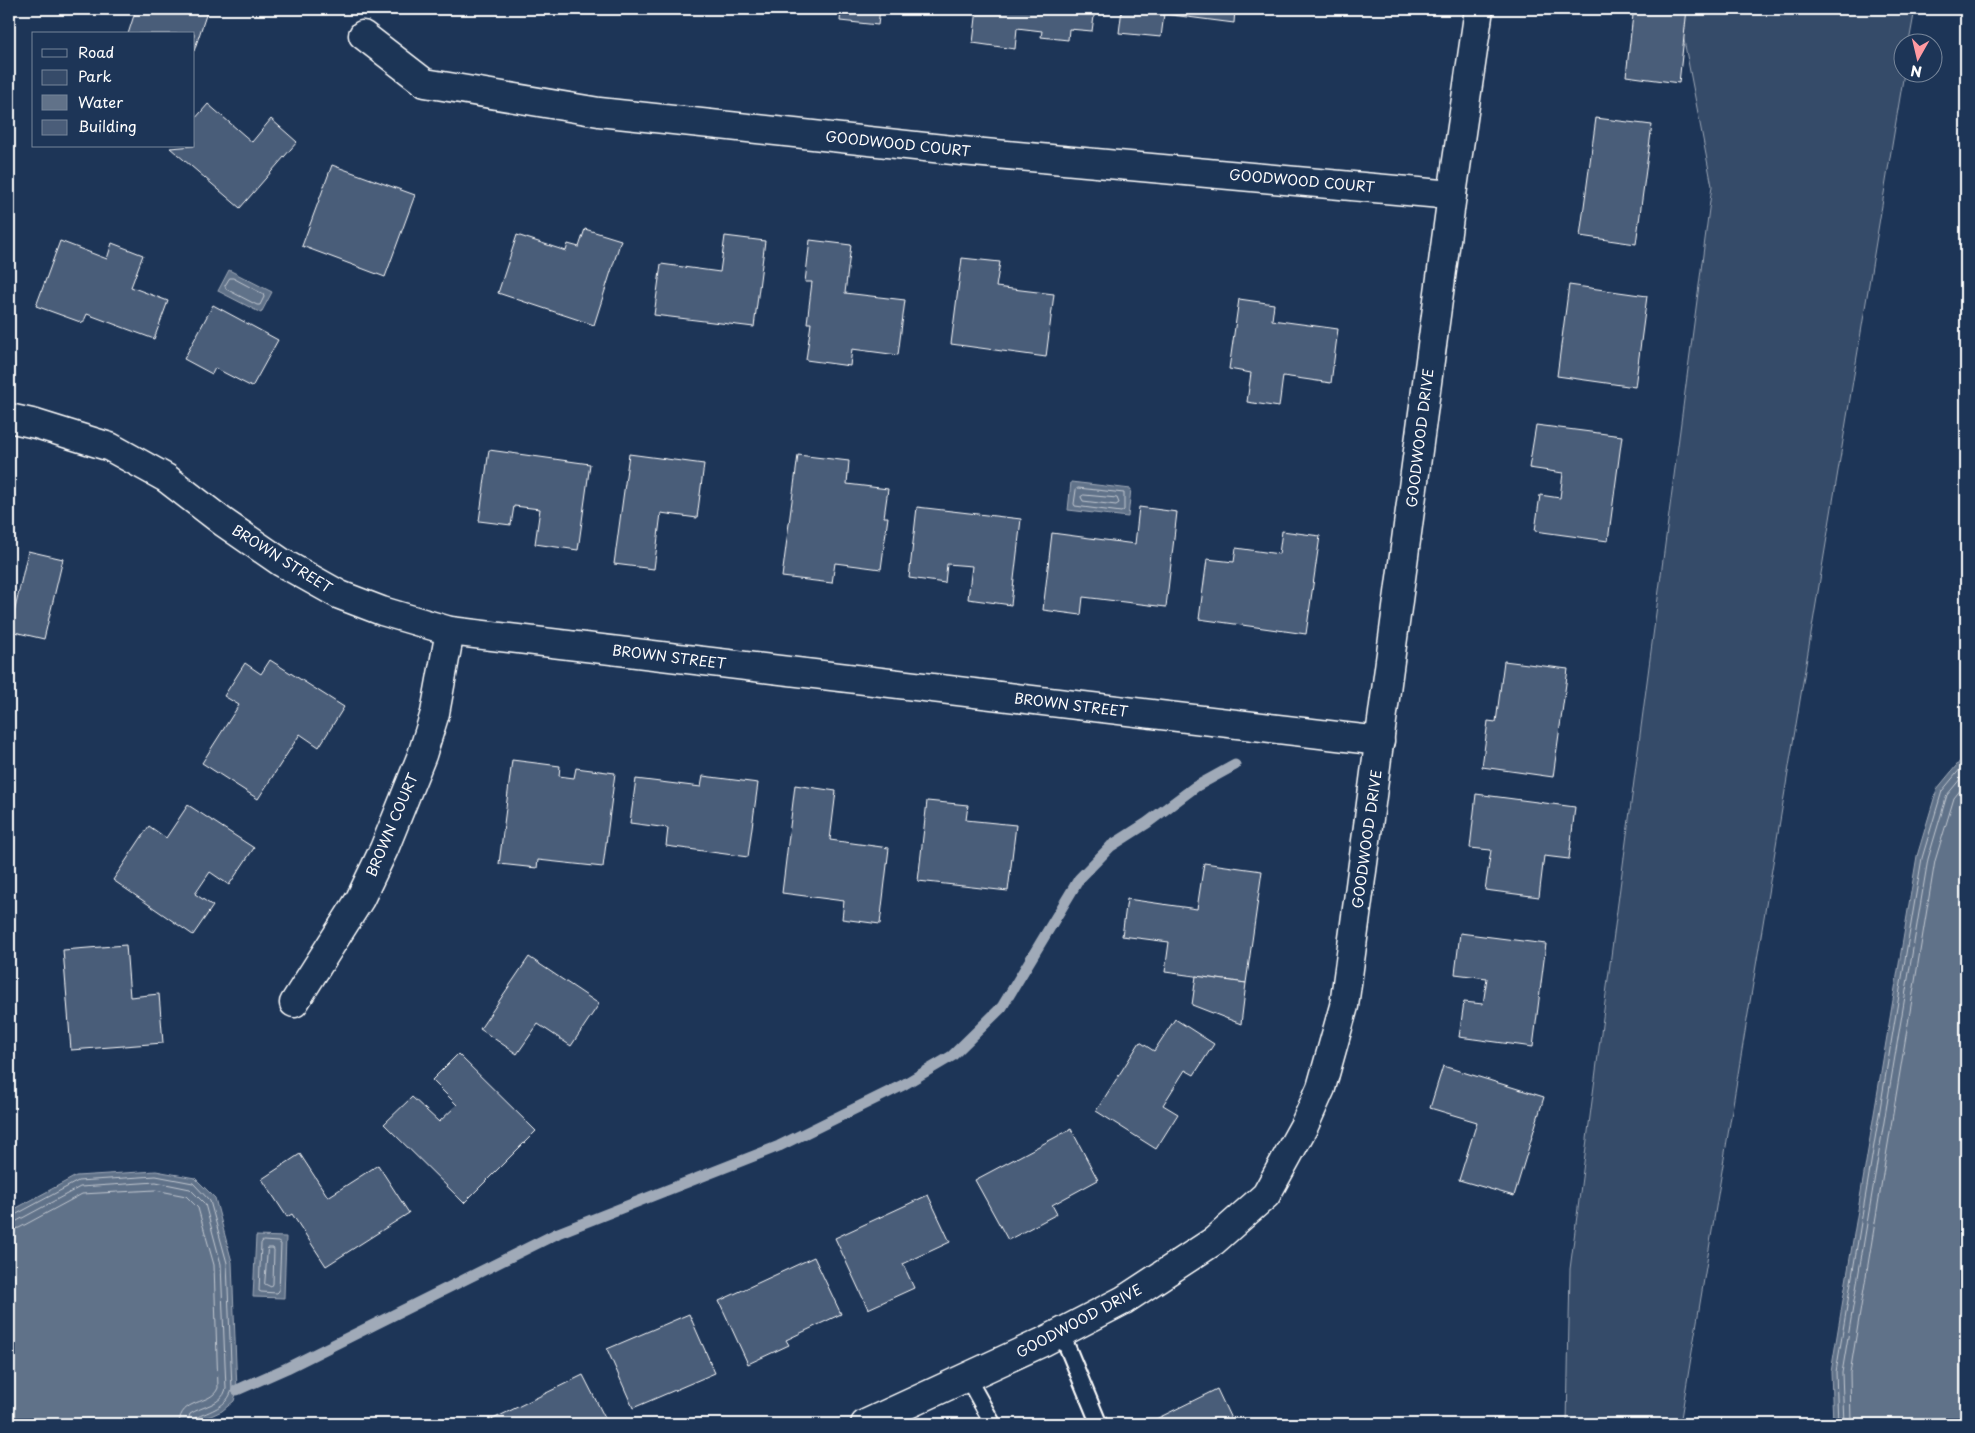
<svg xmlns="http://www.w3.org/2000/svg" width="1975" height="1433" viewBox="0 0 1975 1433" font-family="'Playpen Sans',sans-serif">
	<rect width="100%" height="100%" fill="#1d3557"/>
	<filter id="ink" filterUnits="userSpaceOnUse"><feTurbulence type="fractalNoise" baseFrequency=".02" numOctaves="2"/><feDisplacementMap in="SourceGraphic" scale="10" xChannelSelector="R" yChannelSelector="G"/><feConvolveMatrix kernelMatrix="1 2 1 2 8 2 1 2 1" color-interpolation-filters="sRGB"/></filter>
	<g filter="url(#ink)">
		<path fill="#364b69" stroke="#9aa5b4" d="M1678 9H1915L1909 42H1902V72L1904 73 1680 1424H1567L1570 1269 1712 186Z"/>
		<g fill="#617289" stroke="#a0aab8">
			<path d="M229 270 272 292 261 313 218 291Z"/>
			<path d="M1071 482 1131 489 1128 517 1068 510Z"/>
			<path d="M1966 754V1424H1833L1831 1372 1917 856 1937 789Z"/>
			<path d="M156 1171 195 1178 215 1198 232 1262 237 1390 234 1401 222 1411 193 1424H9V1212L76 1176Z"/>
			<path d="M256 1236 286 1237 284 1298 253 1297Z"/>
		</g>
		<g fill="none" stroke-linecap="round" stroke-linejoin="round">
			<g stroke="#c0c7d0" stroke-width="1">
				<path d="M230 278H233L263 294 264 297 260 305H257L226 289 225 286Z"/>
				<path d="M1078 488 1124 493V510L1121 512 1075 506 1074 504 1076 490Z"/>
				<path d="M1084 495 1117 498 1119 503 1116 505 1083 501 1081 497Z"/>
				<path d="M9 1216H13L78 1181 156 1176 193 1183 210 1201 227 1263 232 1389C228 1407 210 1411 195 1418L193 1424"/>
				<path d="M9 1223 15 1222 80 1187 156 1182 190 1189 205 1204 221 1264 226 1389C222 1405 202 1406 190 1414L187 1424"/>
				<path d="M9 1230 19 1228 82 1194 155 1190 186 1196 198 1208 214 1265 218 1388C211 1406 180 1397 179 1424"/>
				<path d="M263 1241 278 1242 281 1244 279 1291 277 1293 261 1292 259 1291 261 1244Z"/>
				<path d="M268 1248H273L274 1250 273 1284 271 1287 265 1284Z"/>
				<path d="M1838 1424 1836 1372 1922 858 1942 791 1966 762"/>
				<path d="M1844 1424 1842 1373 1928 859 1947 795 1966 772"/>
				<path d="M1851 1424 1850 1373 1935 861 1954 798 1966 783"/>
			</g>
			<path stroke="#a0aab8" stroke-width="11" d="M237 1390 287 1368 558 1233 779 1146 903 1085 952 1056 1002 1007 1079 879 1111 846 1147 823 1195 787 1235 765"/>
		</g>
		<g fill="#4a5d79" stroke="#fff">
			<path d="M136 9 149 12 150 9H208L194 51V34H128Z"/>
			<path d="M841 9H880L878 25 840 21Z"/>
			<path d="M977 9H1095L1092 31 1069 29 1068 40 1041 37 1042 31 1017 28 1015 49 973 43Z"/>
			<path d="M1122 9H1235L1234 23 1164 14 1161 37 1119 33Z"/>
			<path d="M1582 9H1687L1679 83 1626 76 1633 15Z"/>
			<path d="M208 104 252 142 271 119 297 142 240 208 170 148 194 146V120Z"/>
			<path d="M1596 118 1652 125 1636 244 1580 236Z"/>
			<path d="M332 165 415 195 385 277 302 246Z"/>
			<path d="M585 229 621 240 594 325 498 293 517 235 566 251 568 244 579 247Z"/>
			<path d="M725 236 765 241 754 327 654 315 661 264 720 272Z"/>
			<path d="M810 240 851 245 845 293 905 300 898 355 852 349 850 366 806 360 811 323H807L812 282H805Z"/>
			<path d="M60 241 107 259 112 243 143 255 131 287 168 301 154 339 87 314 83 323 36 306Z"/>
			<path d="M962 258 1000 262 996 287 1054 294 1046 357 951 344Z"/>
			<path d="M1569 285 1647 296 1635 387 1557 376Z"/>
			<path d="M1239 299 1274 304 1272 320 1338 329 1331 383 1283 376 1279 407 1247 402 1251 373 1229 369Z"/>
			<path d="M213 305 278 340 252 387 215 368 212 374 184 359Z"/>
			<path d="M1536 425 1622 436 1608 541 1535 531 1540 495 1560 498 1563 473 1529 468Z"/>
			<path d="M489 450 590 464 578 550 535 544 540 509 514 506 511 525 479 521Z"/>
			<path d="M629 454 704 464 697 518 661 513 654 569 614 564Z"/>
			<path d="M798 455 849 461 847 484 888 489 884 517H888L881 569 835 563 832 583 782 577Z"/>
			<path d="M917 507 1021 519 1011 605 968 599 972 566 947 564 945 583 909 578Z"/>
			<path d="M1139 507 1177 512 1166 607 1083 597 1081 615 1043 610 1052 533 1135 544Z"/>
			<path d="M1282 531 1320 536 1306 634 1199 619 1207 559 1234 562 1236 548 1279 554Z"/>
			<path d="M28 551 63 559 44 639 10 631Z"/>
			<path d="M270 660 344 707 319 747 300 734 258 799 202 763 239 705 224 696 245 663 261 674Z"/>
			<path d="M1504 661 1568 669 1553 777 1482 767 1488 721 1496 722Z"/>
			<path d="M512 760 560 766 559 776 574 778 576 768 615 773 603 867 538 860 537 868 499 864Z"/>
			<path d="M703 776 758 783 748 857 666 846 668 828 630 823 636 779 701 787Z"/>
			<path d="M795 785 836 791 830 840 889 848 880 924 842 919 844 901 782 893Z"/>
			<path d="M1476 794 1575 807 1569 859 1544 856 1539 897 1485 890 1491 850 1470 848Z"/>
			<path d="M927 801 968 805 966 820 1016 825 1008 891 918 881Z"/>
			<path d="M188 805 254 848 229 885 210 872 195 894 213 906 193 935 113 880 149 826 166 838Z"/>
			<path d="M1204 863 1262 871 1246 983 1165 972 1169 942 1122 936 1127 899 1197 909Z"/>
			<path d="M1460 933 1546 944 1533 1047 1459 1037 1464 1002 1483 1004 1487 978 1455 974Z"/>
			<path d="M126 945 130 997 159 994 163 1043 71 1050 63 950Z"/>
			<path d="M529 957 599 1004 571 1046 538 1024 517 1054 480 1029Z"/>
			<path d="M1196 976 1246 983 1241 1024 1192 1005Z"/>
			<path d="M1175 1019 1214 1044 1194 1075 1185 1070 1163 1105 1178 1114 1156 1149 1096 1111 1140 1042 1154 1051Z"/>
			<path d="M458 1054 536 1131 464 1203 384 1124 412 1097 439 1122 457 1105 432 1080Z"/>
			<path d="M1443 1066 1544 1097 1514 1196 1459 1180 1477 1122 1430 1108Z"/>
			<path d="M1071 1129 1098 1180 1052 1205 1057 1214 1008 1240 975 1180Z"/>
			<path d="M300 1154 328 1197 378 1165 409 1213 326 1266 292 1214 287 1217 262 1179Z"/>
			<path d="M928 1195 950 1242 903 1264 914 1288 868 1309 835 1238Z"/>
			<path d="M814 1257 841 1314 786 1340 789 1345 748 1364 719 1301Z"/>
			<path d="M689 1314 715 1373 633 1408 607 1349Z"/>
			<path d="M583 1375 608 1424H491L489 1421Z"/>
			<path d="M1217 1389 1233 1423 1146 1424Z"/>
		</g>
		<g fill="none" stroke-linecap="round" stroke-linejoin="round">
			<defs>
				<g id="lane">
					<path d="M1061 1332 1099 1424"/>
					<path d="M967 1377 993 1424"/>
				</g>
				<g id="street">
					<path d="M363 35 425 83 599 112 962 151 1452 195"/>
					<path d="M9 418 36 424 110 447 166 478 223 522 281 562 340 595 382 611 450 631 1380 741"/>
					<path d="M294 1003 360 899 384 849 422 755 435 713 450 631"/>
					<path d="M865 1424 1043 1342 1124 1300 1214 1241 1266 1195 1304 1126 1321 1088 1344 1006 1452 195 1479 9"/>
				</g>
			</defs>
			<use href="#lane" stroke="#fff" stroke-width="19"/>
			<use href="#street" stroke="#fff" stroke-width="31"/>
			<use href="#lane" stroke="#1d3557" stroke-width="15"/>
			<use href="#street" stroke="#1d3557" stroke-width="28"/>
		</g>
	</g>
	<g text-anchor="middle" stroke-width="5" stroke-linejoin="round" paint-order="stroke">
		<g font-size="14" fill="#fff" stroke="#1d3557">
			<text transform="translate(898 144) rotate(6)" y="5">GOODWOOD COURT</text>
			<text transform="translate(1302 181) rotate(5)" y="5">GOODWOOD COURT</text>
			<text transform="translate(1420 438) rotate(-83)" y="5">GOODWOOD DRIVE</text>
			<text transform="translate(282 559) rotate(32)" y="5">BROWN STREET</text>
			<text transform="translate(669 657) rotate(7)" y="5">BROWN STREET</text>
			<text transform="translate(1071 705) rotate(7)" y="5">BROWN STREET</text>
			<text transform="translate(392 825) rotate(-67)" y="5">BROWN COURT</text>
			<text transform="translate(1367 839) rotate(-82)" y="5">GOODWOOD DRIVE</text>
			<text transform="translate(1079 1321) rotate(-28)" y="5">GOODWOOD DRIVE</text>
		</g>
	</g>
	<rect width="1975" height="1433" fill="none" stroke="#1d3557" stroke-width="30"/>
	<rect x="15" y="15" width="1945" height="1403" fill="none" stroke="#fff" stroke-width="2" filter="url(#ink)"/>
	<rect x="32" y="32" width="162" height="115" fill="#1d3557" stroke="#77869a"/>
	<rect x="42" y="49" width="25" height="8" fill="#1d3557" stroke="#77869a"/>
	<text x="78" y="58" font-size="15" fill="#ffffff">Road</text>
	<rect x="42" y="70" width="25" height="15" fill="#364b69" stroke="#77869a"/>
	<text x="78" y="82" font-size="15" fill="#ffffff">Park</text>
	<rect x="42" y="95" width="25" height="15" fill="#617289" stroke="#77869a"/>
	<text x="78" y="108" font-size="15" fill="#ffffff">Water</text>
	<rect x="42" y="120" width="25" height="15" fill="#4a5d79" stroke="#77869a"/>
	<text x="78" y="132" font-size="15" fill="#ffffff">Building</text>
	<g transform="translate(1918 58) rotate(188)"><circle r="24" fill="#1d3557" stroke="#77869a"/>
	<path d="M0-4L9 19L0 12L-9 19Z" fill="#ff9aa2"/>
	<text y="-8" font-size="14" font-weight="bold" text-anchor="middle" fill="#ffffff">N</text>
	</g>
</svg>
